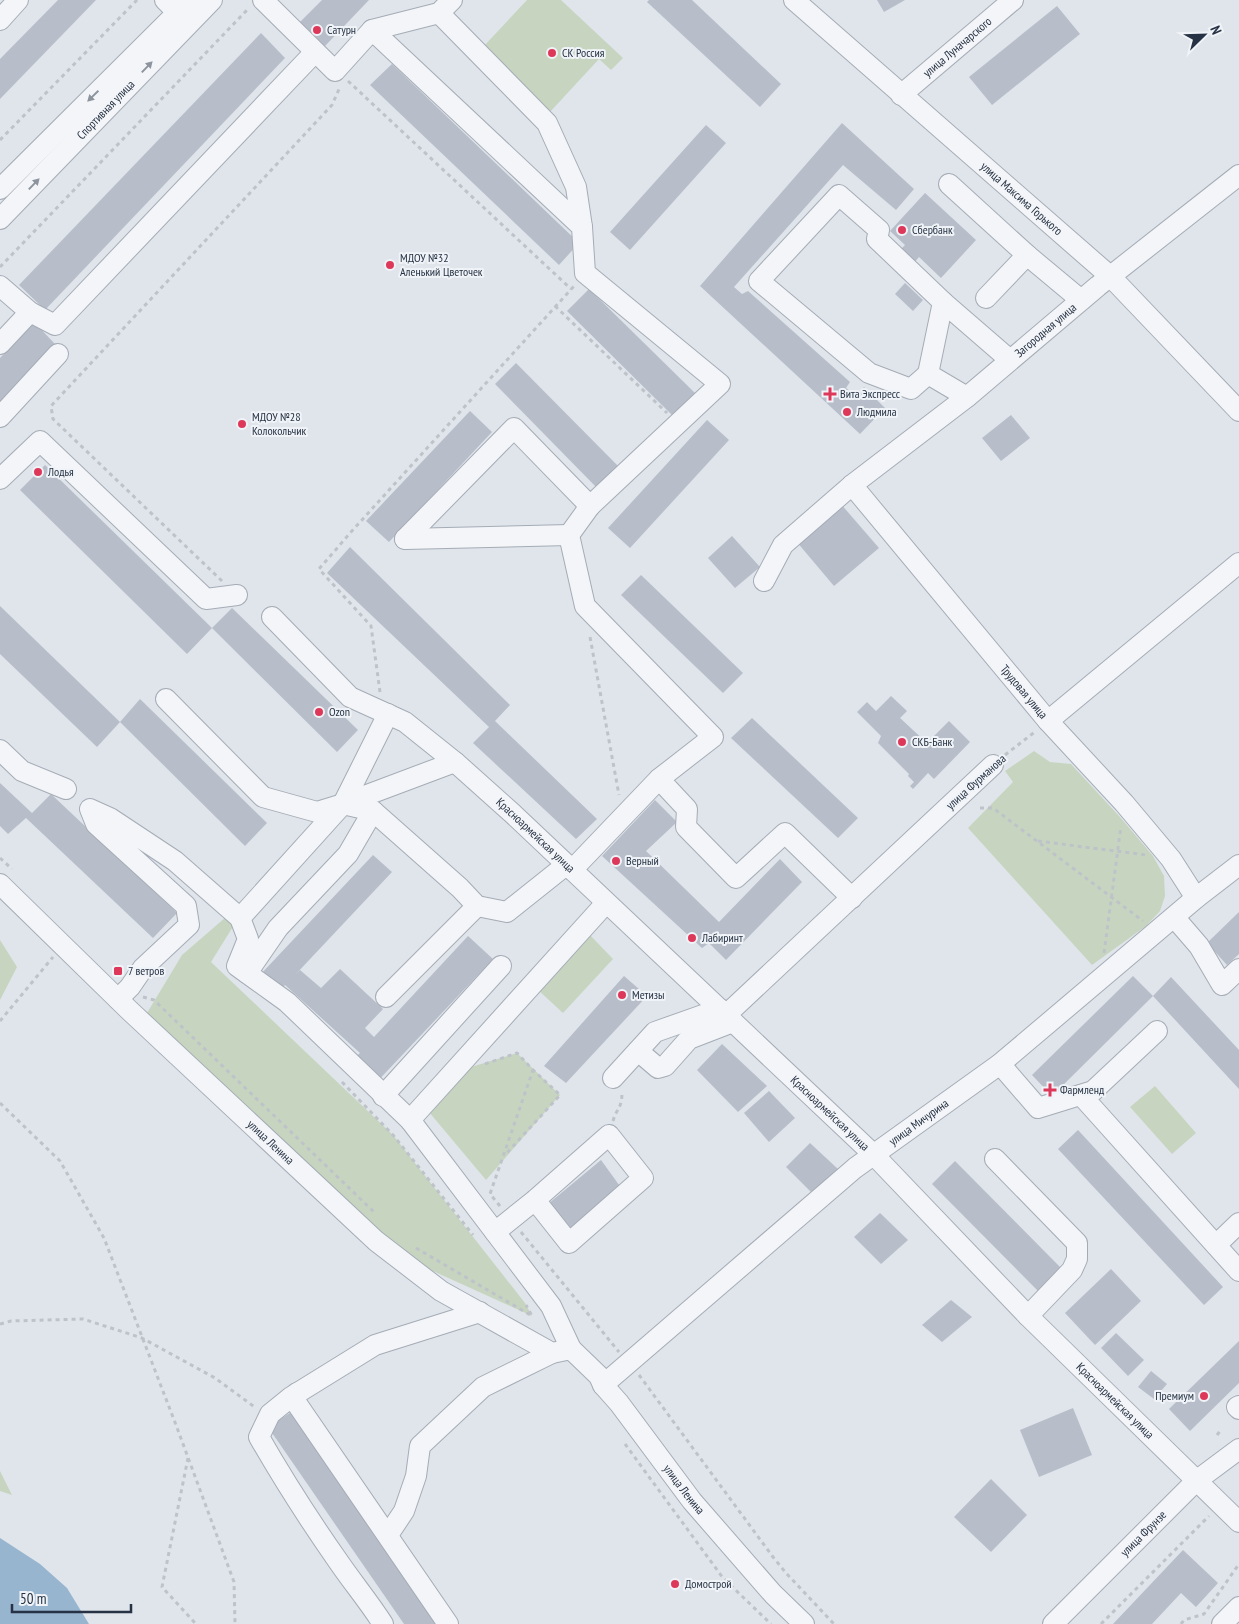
<svg xmlns="http://www.w3.org/2000/svg" width="1239" height="1624" viewBox="0 0 1239 1624" font-family="'PT Sans Narrow',sans-serif">
	<rect width="100%" height="100%" fill="#e0e5eb"/>
	<g fill="#c7d5c0">
		<path d="M527 0H561L623 58 611 70 599 59 550 112 482 48Z"/>
		<path d="M1034 751 1050 762 1071 764 1120 817 1153 856 1164 876 1165 896 1160 911 1146 926 1092 965 968 828 1013 782 1005 771Z"/>
		<path d="M226 917 234 925 211 962 393 1135 525 1303 532 1316 424 1267 390 1243 147 1013 182 955Z"/>
		<path d="M588 933 613 959 563 1013 537 989Z"/>
		<path d="M0 940 17 967 0 1000Z"/>
		<path d="M517 1053 560 1095 486 1180 429 1112 461 1070Z"/>
		<path d="M1155 1086 1196 1133 1172 1154 1130 1107Z"/>
		<path d="M0 1471 12 1495 0 1491Z"/>
	</g>
	<path fill="#97b5cf" d="M0 1538 40 1564 67 1588 89 1624H0Z"/>
	<g fill="#b7bec9">
		<path d="M58 0H96L0 99V59Z"/>
		<path d="M322 0H369L325 46 300 22Z"/>
		<path d="M649 0H692L781 84 760 107 647 2Z"/>
		<path d="M877 0H905L884 12Z"/>
		<path d="M1057 6 1080 34 992 105 969 77Z"/>
		<path d="M261 33 285 58 45 310 19 285Z"/>
		<path d="M392 64 579 243 559 265 370 85Z"/>
		<path d="M842 123 914 189 896 210 843 165 734 287 742 294 748 291 850 382 846 388 857 397 864 387 885 408 860 434 700 286Z"/>
		<path d="M706 125 726 143 630 250 610 232Z"/>
		<path d="M925 193 976 240 941 278 919 257 914 263 900 250 905 245 890 231Z"/>
		<path d="M905 283 923 300 913 311 895 294Z"/>
		<path d="M589 289 695 393 673 416 567 311Z"/>
		<path d="M34 322 55 344 0 402V358Z"/>
		<path d="M516 363 620 468 598 489 495 384Z"/>
		<path d="M470 411 492 432 389 542 366 521Z"/>
		<path d="M1011 415 1030 438 1001 461 982 438Z"/>
		<path d="M707 420 729 440 630 548 608 528Z"/>
		<path d="M45 465 212 628 187 654 20 490Z"/>
		<path d="M840 503 879 548 834 586 796 541Z"/>
		<path d="M732 536 760 567 735 588 708 558Z"/>
		<path d="M350 547 510 705 495 721 597 819 576 839 473 743 489 727 327 573Z"/>
		<path d="M641 575 743 673 723 693 621 595Z"/>
		<path d="M0 606 120 722 97 747 0 654Z"/>
		<path d="M232 608 358 730 337 752 212 628Z"/>
		<path d="M891 696 907 711 900 718 927 743 949 721 970 742 934 779 928 773 913 789 910 786 914 782 908 776 909 774 878 743 881 736 857 712 867 702 876 711Z"/>
		<path d="M140 699 267 823 245 846 120 722Z"/>
		<path d="M752 718 858 818 838 838 731 738Z"/>
		<path d="M0 783 32 813 51 794 177 913 153 938 26 818 8 834 0 826Z"/>
		<path d="M655 800 677 822 646 851 719 922 780 859 802 882 726 960 709 943 702 948 602 856Z"/>
		<path d="M373 855 392 872 295 975 300 970 321 988 340 969 383 1009 365 1028 374 1037 468 936 493 959 372 1087 348 1064 360 1053 285 985 278 992 260 975Z"/>
		<path d="M1239 912V954L1227 965 1207 943Z"/>
		<path d="M624 976 647 996 566 1083 544 1066Z"/>
		<path d="M1133 976 1153 996 1171 977 1239 1050V1089L1153 996 1052 1096 1032 1075Z"/>
		<path d="M722 1044 767 1086 738 1112 697 1070Z"/>
		<path d="M769 1091 795 1118 769 1142 744 1113Z"/>
		<path d="M1078 1130 1223 1287 1204 1305 1058 1149Z"/>
		<path d="M810 1143 839 1170 815 1196 786 1167Z"/>
		<path d="M601 1160 622 1189 570 1233 548 1204Z"/>
		<path d="M955 1161 1062 1269 1039 1292 932 1184Z"/>
		<path d="M880 1213 908 1240 881 1264 854 1237Z"/>
		<path d="M1111 1269 1141 1301 1095 1345 1065 1313Z"/>
		<path d="M951 1300 972 1317 942 1342 922 1325Z"/>
		<path d="M1116 1333 1144 1360 1128 1376 1101 1348Z"/>
		<path d="M1239 1341V1383L1190 1431 1169 1409Z"/>
		<path d="M1151 1371 1167 1384 1154 1399 1138 1387Z"/>
		<path d="M1073 1408 1092 1455 1039 1477 1020 1430Z"/>
		<path d="M293 1411 443 1624H404L268 1427Z"/>
		<path d="M991 1479 1027 1515 991 1552 954 1517Z"/>
		<path d="M1183 1550 1218 1583 1196 1607 1181 1593 1152 1624H1113Z"/>
	</g>
	<g fill="none" stroke-linecap="round" stroke-linejoin="round">
		<defs>
			<g id="minor">
				<path d="M165 0 178 13"/>
				<path d="M263 0 335 71 372 30 582 227 585 273 720 384 590 506 569 535 585 606 713 737 659 779 572 870"/>
				<path id="s1" d="M794 0 1111 277 1239 411"/>
				<path d="M439 13 547 123 576 187 582 227"/>
				<path d="M0 20 18 0"/>
				<path d="M372 30 439 13 452 0"/>
				<path id="s2" d="M901 95 1013 0"/>
				<path d="M949 184 1027 255 1081 300"/>
				<path d="M0 189 190 0"/>
				<path id="s3" d="M0 219 212 0"/>
				<path d="M0 286 30 312 55 325 315 52"/>
				<path d="M986 298 1027 255"/>
				<path d="M943 302 928 374 967 397"/>
				<path d="M0 344 30 312"/>
				<path d="M928 374 911 389 869 373 759 281 839 195 879 230 877 239 943 302 1010 360"/>
				<path d="M0 417 58 354"/>
				<path d="M0 479 40 441 206 599 237 595"/>
				<path id="s4" d="M852 485 1048 721 1124 803 1171 859 1196 898"/>
				<path d="M405 539 514 428 590 506"/>
				<path d="M405 539 569 535"/>
				<path id="s5" d="M764 581 783 545 852 485 967 397 1098 286 1239 175"/>
				<path id="s6" d="M272 617 350 697 405 722 455 762 512 813 873 1154 1028 1316 1239 1522"/>
				<path d="M166 699 263 797 317 812 343 804"/>
				<path d="M388 714 343 804 455 762"/>
				<path d="M1048 721 1239 563"/>
				<path d="M0 750 22 771 66 789"/>
				<path d="M659 779 687 809 686 827 736 878 785 833 852 898"/>
				<path id="s7" d="M0 884 129 1010 376 1241 441 1291 552 1353 571 1349 599 1376 603 1385 619 1403 692 1501 773 1594 804 1624"/>
				<path d="M1174 917 1199 946 1222 985 1239 969"/>
				<path d="M240 918 343 804 373 811 460 888 477 906 507 912 566 865"/>
				<path d="M247 973 278 928 348 854 373 811"/>
				<path d="M386 997 477 906"/>
				<path d="M118 999 130 987 143 968 189 925 186 906 96 824 90 809 110 818 175 861 240 918 248 939 237 966 287 1002 410 1120 551 1306 571 1349"/>
				<path d="M726 1015 993 765"/>
				<path d="M638 1051 658 1068 665 1066 689 1039 733 1022"/>
				<path d="M1000 1064 1038 1108 1093 1091 1157 1031"/>
				<path d="M613 1078 655 1032 720 1009"/>
				<path d="M1081 1095 1239 1271"/>
				<path d="M383 1096 501 966"/>
				<path d="M410 1120 606 903"/>
				<path d="M995 1159 1077 1243V1259L1072 1270 1028 1316"/>
				<path d="M495 1232 535 1200 609 1135 643 1178 569 1243 535 1200"/>
				<path d="M1216 1245 1239 1223"/>
				<path id="s8" d="M603 1385 855 1168 1000 1064 1196 898 1239 865"/>
				<path d="M297 1393 295 1401 448 1624"/>
				<path d="M1239 1406 1237 1407 1239 1409"/>
				<path d="M388 1535 404 1511 416 1476 420 1446 483 1387 552 1353"/>
				<path d="M383 1624C369 1602 353 1583 338 1561 310 1521 283 1479 259 1437L270 1414 291 1397 375 1345 480 1312"/>
				<path id="s9" d="M1053 1624 1196 1481 1239 1449"/>
				<path d="M1222 1624 1239 1607"/>
			</g>
		</defs>
		<use href="#minor" stroke="#a5acb6" stroke-width="22"/>
		<g stroke="#bec3c9" stroke-width="3" stroke-dasharray="4 4" stroke-linecap="butt">
			<path d="M348 81 571 289"/>
			<path d="M0 140 137 0"/>
			<path d="M0 267 248 9"/>
			<path d="M555 306 667 413"/>
			<path d="M222 581 53 419 51 406 332 105 340 87"/>
			<path d="M590 637 619 795"/>
			<path d="M380 692 371 626 319 569 351 532 575 285"/>
			<path d="M1005 755 1036 731"/>
			<path d="M980 808H993L1143 921"/>
			<path d="M1038 841 1146 855"/>
			<path d="M0 858 12 869"/>
			<path d="M1104 953 1121 826"/>
			<path d="M143 997 154 1000 374 1212"/>
			<path d="M0 1021 53 957"/>
			<path d="M485 1064 517 1053 533 1070 560 1095 505 1155"/>
			<path d="M342 1082 393 1135 473 1235"/>
			<path d="M0 1103 60 1161 104 1238 176 1425 234 1582 235 1624"/>
			<path d="M613 1121C617 1107 622 1109 622 1092"/>
			<path d="M500 1206 490 1194 533 1070"/>
			<path d="M521 1232 619 1352"/>
			<path d="M416 1248 532 1316 526 1305"/>
			<path d="M0 1324 11 1321 83 1319 142 1338 215 1378 256 1408"/>
			<path d="M639 1375 773 1557 786 1573 834 1624"/>
			<path d="M1217 1435 1220 1431"/>
			<path d="M625 1444 723 1578 771 1624"/>
			<path d="M188 1458 162 1587 196 1624"/>
			<path d="M1101 1624 1209 1516"/>
			<path d="M1181 1624 1184 1620 1204 1614 1239 1564"/>
		</g>
		<use href="#minor" stroke="#f3f5f8" stroke-width="20"/>
	</g>
	<defs><path id="oneway-solid" d="M-6-.8H1V-3.2L6.5 0L1 3.2V.8H-6Z" transform="scale(1.25)"/></defs>
	<g fill="#8d949e">
		<use href="#oneway-solid" transform="translate(147 67) rotate(-46)"/>
		<use href="#oneway-solid" transform="translate(93 96) rotate(136)"/>
		<use href="#oneway-solid" transform="translate(34 184) rotate(-46)"/>
	</g>
	<g fill="#dd3859" stroke="#f0f4f8" stroke-width="2">
		<circle cx="317" cy="30" r="5"/>
		<circle cx="552" cy="53" r="5"/>
		<circle cx="902" cy="230" r="5"/>
		<circle cx="390" cy="265" r="5"/>
		<path d="M827.5 386.5h5v5h5v5h-5v5h-5v-5h-5v-5h5z"/>
		<circle cx="847" cy="412" r="5"/>
		<circle cx="242" cy="424" r="5"/>
		<circle cx="38" cy="472" r="5"/>
		<circle cx="319" cy="712" r="5"/>
		<circle cx="902" cy="742" r="5"/>
		<circle cx="616" cy="861" r="5"/>
		<circle cx="692" cy="938" r="5"/>
		<rect x="113" y="966" width="10" height="10" rx="2.5"/>
		<circle cx="622" cy="995" r="5"/>
		<path d="M1047.5 1082.5h5v5h5v5h-5v5h-5v-5h-5v-5h5z"/>
		<circle cx="1204" cy="1396" r="5"/>
		<circle cx="675" cy="1584" r="5"/>
	</g>
	<g text-anchor="middle" stroke-width="4" stroke-linejoin="round" paint-order="stroke">
		<g font-size="12" fill="#273344" stroke="#f0f4f8" text-anchor="start">
			<text x="327" y="34">Сатурн</text>
			<text x="562" y="57">СК Россия</text>
			<text x="912" y="234">Сбербанк</text>
			<text x="400" y="262">МДОУ №32<tspan x="400" dy="14">Аленький Цветочек</tspan></text>
			<text x="840" y="398">Вита Экспресс</text>
			<text x="857" y="416">Людмила</text>
			<text x="252" y="421">МДОУ №28<tspan x="252" dy="14">Колокольчик</tspan></text>
			<text x="48" y="476">Лодья</text>
			<text x="329" y="716">Ozon</text>
			<text x="912" y="746">СКБ-Банк</text>
			<text x="626" y="865">Верный</text>
			<text x="702" y="942">Лабиринт</text>
			<text x="128" y="975">7 ветров</text>
			<text x="632" y="999">Метизы</text>
			<text x="1060" y="1094">Фармленд</text>
			<text x="1194" y="1400" text-anchor="end">Премиум</text>
			<text x="685" y="1588">Домострой</text>
		</g>
		<g font-size="12" fill="#273344" stroke="#f0f4f8">
			<text dy="4" stroke="none"><textPath href="#s2" startOffset="74">улица Луначарского</textPath></text>
			<text dy="4" stroke="none"><textPath href="#s3" startOffset="152">Спортивная улица</textPath></text>
			<text dy="4" stroke="none"><textPath href="#s1" startOffset="302">улица Максима Горького</textPath></text>
			<text dy="4" stroke="none"><textPath href="#s5" startOffset="380">Загородная улица</textPath></text>
			<text dy="4" stroke="none"><textPath href="#s4" startOffset="269">Трудовая улица</textPath></text>
			<text transform="translate(976 782) rotate(-42)" y="4">улица Фурманова</text>
			<text dy="4" stroke="none"><textPath href="#s6" startOffset="345">Красноармейская улица</textPath></text>
			<text dy="4" stroke="none"><textPath href="#s6" startOffset="750">Красноармейская улица</textPath></text>
			<text dy="4" stroke="none"><textPath href="#s8" startOffset="411">улица Мичурина</textPath></text>
			<text dy="4" stroke="none"><textPath href="#s7" startOffset="374">улица Ленина</textPath></text>
			<text dy="4" stroke="none"><textPath href="#s6" startOffset="1155">Красноармейская улица</textPath></text>
			<text dy="4" stroke="none"><textPath href="#s7" startOffset="928">улица Ленина</textPath></text>
			<text dy="4" stroke="none"><textPath href="#s9" startOffset="128">улица Фрунзе</textPath></text>
		</g>
	</g>
	<g transform="translate(1204 35) rotate(67)" stroke="#f0f4f8" stroke-width="4" paint-order="stroke">
	<path d="M0-4L9 19L0 12L-9 19Z" fill="#273344"/>
	<text y="-8" font-size="14" font-weight="bold" text-anchor="middle" fill="#273344">N</text>
	</g>
	<path d="M12 1604v8h119v-8" fill="none" stroke="#273344" stroke-width="2.5"/>
	<text x="20" y="1604" font-size="15" fill="#273344" stroke="#f0f4f8" stroke-width="4" paint-order="stroke">50 m</text>
</svg>
